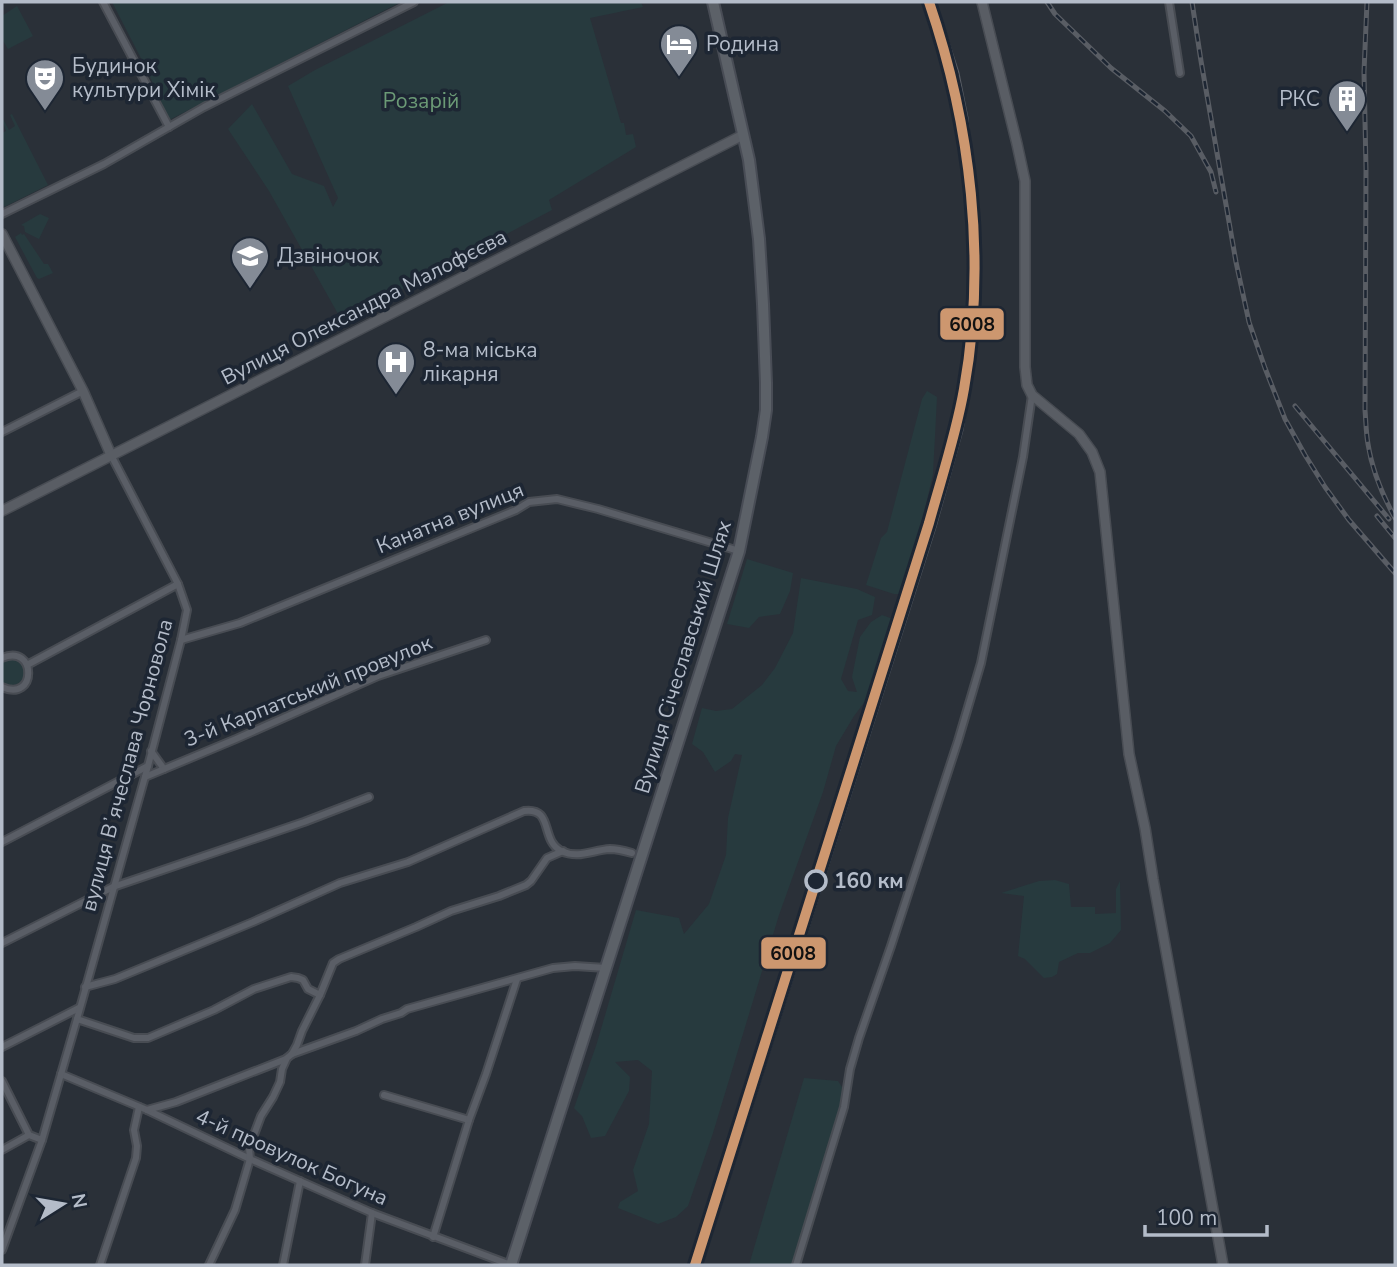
<svg xmlns="http://www.w3.org/2000/svg" width="1397" height="1267" viewBox="0 0 1397 1267" font-family="'Nunito Sans',sans-serif">
	<rect width="100%" height="100%" fill="#2a3038"/>
	<g fill="#273a3e">
		<path d="M112 2H401L169 120 147 70Z"/>
		<path d="M449 2H641L643 7 590 18 621 123H624L626 135 633 134 636 147 549 200 552 210 342 321 269 191 228 129 252 104 292 174 324 186 333 207 338 198 288 86 315 70Z"/>
		<path d="M17 6 33 36 8 49 2 39V16Z"/>
		<path d="M12 114 48 185 4 207 2 201V133L6 131 2 120 3 119 9 130 15 126 10 115Z"/>
		<path d="M40 214 49 218 39 239 25 232 24 226 21 225Z"/>
		<path d="M21 233 22 235 24 234 44 264H48L53 273 39 279 37 278 15 237Z"/>
		<path d="M927 391 937 397 933 474 921 526 899 594H894L866 585 881 538 887 532 922 399Z"/>
		<path d="M747 559 793 573 790 591 780 614 759 617 749 628 727 624Z"/>
		<path d="M801 578 857 589 875 597 872 615 858 620 841 679 848 691 857 692 852 677 860 637 871 622 882 615 893 619 869 696 854 716 836 746 823 792 779 915 713 1133 688 1206 676 1217 658 1224 618 1208 620 1202 638 1191 633 1170 649 1124 652 1071 638 1060 615 1062 630 1077 629 1091 605 1136 591 1138 582 1116 574 1108 596 1046 636 910 679 918 684 934 709 904 726 855 728 818 742 755 735 754 731 761 715 772 703 752 692 744 702 708 716 711 732 709 762 685 775 668 793 633Z"/>
		<path d="M9 659C35 662 24 695 2 682V663Z"/>
		<path d="M1055 880 1069 884 1071 907H1095V914L1116 913V889L1120 881 1121 930 1110 943 1090 953H1078L1059 962 1057 974 1052 977 1044 978 1025 959 1018 956 1024 896 1001 893 1039 881Z"/>
		<path d="M804 1078 838 1081 844 1090 841 1108 793 1265H749Z"/>
	</g>
	<g fill="none" stroke-linecap="round" stroke-linejoin="round">
		<defs>
			<g id="street">
				<path d="M103 2 169 127"/>
				<path d="M1169 2 1180 73"/>
				<path d="M2 214 104 164 204 107 414 2"/>
				<path d="M2 432 83 391"/>
				<path d="M181 640 240 623 516 510 529 502 557 499 598 509 739 551"/>
				<path d="M2 658C37 643 37 703 2 687"/>
				<path d="M27 665 178 584"/>
				<path d="M151 751 164 769"/>
				<path d="M145 777 236 739 378 676 486 640"/>
				<path d="M2 842 148 766"/>
				<path d="M2 943 113 887 304 822 369 797"/>
				<path d="M85 987 115 979 253 922 340 883 408 862 524 811C554 807 540 840 561 851 579 859 592 850 610 849 617 849 625 851 632 853"/>
				<path d="M77 1019 134 1038H148L214 1010 254 989 291 977 298 978 303 980 308 989 320 995 333 963 339 959 416 927 451 911 499 896 526 885 531 881 547 858 563 851"/>
				<path d="M2 1047 79 1008"/>
				<path d="M292 1054 356 1031 382 1019 401 1013 407 1009 553 968 575 966 606 968"/>
				<path d="M61 1074 147 1110 250 1159 372 1213 511 1265"/>
				<path d="M2 1081 29 1135 42 1140"/>
				<path d="M384 1095 469 1120 433 1237"/>
				<path d="M147 1110 176 1102 286 1059"/>
				<path d="M469 1120 486 1074 517 979"/>
				<path d="M2 1150 29 1135"/>
				<path d="M2 1250 42 1140 77 1019 148 766 181 640 187 610 178 584 111 455"/>
				<path d="M100 1265 136 1158 137 1146 134 1130 139 1107"/>
				<path d="M209 1265 235 1210 250 1159 249 1148 261 1116 273 1097 280 1082 282 1069 287 1058 292 1054 297 1045 302 1031 320 995"/>
				<path d="M283 1265 300 1181"/>
				<path d="M365 1265 372 1213"/>
				<path d="M796 1265 844 1107 850 1069 859 1038 891 946 958 741 981 663 1023 457 1032 395"/>
			</g>
			<g id="secondary">
				<path d="M982 2 1017 144 1025 181V367L1027 385 1032 395 1079 434 1092 452 1100 472 1129 754 1145 828 1153 879 1223 1265"/>
				<path d="M2 234 83 391 111 455"/>
				<path d="M2 511 743 135"/>
			</g>
			<path id="primary" d="M511 1265 739 551 762 437 766 410V383L763 304 759 239 749 160 713 2"/>
		</defs>
		<use href="#street" stroke="#484c53" stroke-width="10"/>
		<use href="#secondary" stroke="#484c53" stroke-width="12"/>
		<use href="#primary" stroke="#484c55" stroke-width="14"/>
		<use href="#street" stroke="#5a5e66" stroke-width="6"/>
		<use href="#secondary" stroke="#595d64" stroke-width="9"/>
		<use href="#primary" stroke="#5c6168" stroke-width="10"/>
		<defs>
			<g id="rail">
				<path d="M1047 2 1055 14 1111 68 1165 111 1191 136 1211 172 1216 192"/>
				<path d="M1192 2 1201 61 1236 262 1249 322 1265 368 1285 419 1305 455 1325 487 1349 520 1395 573"/>
				<path d="M1367 2 1364 72 1366 169 1365 410C1366 422 1366 433 1368 444 1372 470 1383 496 1395 518"/>
				<path d="M1295 406 1389 519"/>
				<path d="M1377 516 1395 538"/>
				<path d="M700 1265 934 527 961 430 971 372 977 325 979 249 966 118 957 73 934 2"/>
			</g>
		</defs>
		<use href="#rail" stroke="#595d64" stroke-width="5"/>
		<use href="#rail" stroke="#1d2633" stroke-width="2.5" stroke-dasharray="8" stroke-linecap="butt"/>
		<defs>
			<path id="rail-1" d="M695 1265 929 523C941 479 956 435 964 389 987 261 971 125 929 2"/>
		</defs>
		<use href="#rail-1" stroke="#1d2633" stroke-width="16"/>
		<use href="#rail-1" stroke="#cd976f" stroke-width="10"/>
	</g>
	<defs>
		<symbol id="hotel-pin" viewBox="-11 -11 22 30"><path d="M0 17L-7.5 6A9.5 9.5 0 1 1 7.5 6Z" fill="#848b96" stroke="#1d2633"/><path d="M-6-4.5h1.5V1H6V5H4.5V3h-9V5H-6ZM-4 0a1.8 1.8 0 1 1 3.6 0ZM.5 0V-2.5h3Q6-2.5 6 0Z" fill="#fff"/></symbol>
		<symbol id="theatre-pin" viewBox="-11 -11 22 30"><path d="M0 17L-7.5 6A9.5 9.5 0 1 1 7.5 6Z" fill="#848b96" stroke="#1d2633"/><path d="M-5-5.5Q0-4 5-5.5V0Q5 5 0 6Q-5 5-5 0ZM-3.3-2.5H-1v1.5H-3.3ZM1-2.5H3.3v1.5H1ZM-2.8 1Q0 5.5 2.8 1Z" fill="#fff"/></symbol>
		<symbol id="building-pin" viewBox="-11 -11 22 30"><path d="M0 17L-7.5 6A9.5 9.5 0 1 1 7.5 6Z" fill="#848b96" stroke="#1d2633"/><path d="M-4-6H4V6H1V3H-1V6H-4ZM-2.5-4.3h1.7v1.8h-1.7ZM.8-4.3h1.7v1.8H.8ZM-2.5-1h1.7V.8h-1.7ZM.8-1h1.7V.8H.8Z" fill="#fff"/></symbol>
		<symbol id="school-pin" viewBox="-11 -11 22 30"><path d="M0 17L-7.5 6A9.5 9.5 0 1 1 7.5 6Z" fill="#848b96" stroke="#1d2633"/><path d="M0-5L7-2L0 1L-7-2ZM-4 1L0 2.5L4 1V4Q0 6-4 4Z" fill="#fff"/></symbol>
		<symbol id="hospital-pin" viewBox="-11 -11 22 30"><path d="M0 17L-7.5 6A9.5 9.5 0 1 1 7.5 6Z" fill="#848b96" stroke="#1d2633"/><path d="M-5-5h3v3.5h4V-5h3V5h-3V1.5h-4V5h-3Z" fill="#fff"/></symbol>
	</defs>
	<g fill-rule="evenodd">
		<use href="#hotel-pin" x="657" y="22" width="44" height="60"/>
		<use href="#theatre-pin" x="23" y="56" width="44" height="60"/>
		<use href="#building-pin" x="1325" y="77" width="44" height="60"/>
		<use href="#school-pin" x="228" y="234" width="44" height="60"/>
		<use href="#hospital-pin" x="374" y="340" width="44" height="60"/>
	</g>
	<circle fill="#1d2633" stroke="#b4bcc9" stroke-width="3.5" cx="816" cy="881" r="10"/>
	<g text-anchor="middle" stroke-width="7" stroke-linejoin="round" paint-order="stroke">
		<g font-size="21" fill="#b4bcc9" stroke="#1d2633" text-anchor="start">
			<text x="706" y="51">Родина</text>
			<text x="72" y="73">Будинок<tspan x="72" dy="24">культури Хімік</tspan></text>
			<text x="1320" y="106" text-anchor="end">РКС</text>
			<text x="277" y="263">Дзвіночок</text>
			<text x="423" y="357">8-ма міська<tspan x="423" dy="24">лікарня</tspan></text>
		</g>
		<g font-size="21" fill="#6b9a76" stroke="#1d2633">
			<text x="421" y="108">Розарій</text>
		</g>
		<g font-size="21" fill="#b4bcc9" stroke="#1d2633">
			<text transform="translate(364 307) rotate(-27)" y="7">Вулиця Олександра Малофєєва</text>
			<text transform="translate(450 518) rotate(-22)" y="7">Канатна вулиця</text>
			<text transform="translate(683 657) rotate(-73)" y="7">Вулиця Січеславський Шлях</text>
			<text transform="translate(308 691) rotate(-22)" y="7">3-й Карпатський провулок</text>
			<text transform="translate(127 765) rotate(-75)" y="7">вулиця Вʼячеслава Чорновола</text>
			<text transform="translate(292 1157) rotate(24)" y="7">4-й провулок Богуна</text>
		</g>
		<g font-size="21" font-weight="bold" fill="#b4bcc9" stroke="#1d2633" text-anchor="start">
			<text x="834" y="888">160 км</text>
		</g>
	</g>
	<g stroke="#1d2633" stroke-width="2.5">
		<rect x="939" y="307" width="66" height="34" rx="7" fill="#cd976f"/>
		<rect x="760" y="936" width="67" height="34" rx="7" fill="#cd976f"/>
	</g>
	<g font-size="19" text-anchor="middle" font-weight="bold" fill="#111">
		<text x="972" y="331">6008</text>
		<text x="793" y="960">6008</text>
	</g>
	<rect width="1397" height="1267" fill="none" stroke="#b4bcc9" stroke-width="7"/>
	<g transform="translate(63 1204) rotate(79)" stroke="#1d2633" stroke-width="5" paint-order="stroke">
	<path d="M0-5L12 26L0 18L-12 26Z" fill="#b4bcc9"/>
	<text y="-10" font-size="19" font-weight="bold" text-anchor="middle" fill="#b4bcc9">N</text>
	</g>
	<path d="M1145 1225v10h122v-10" fill="none" stroke="#b4bcc9" stroke-width="3.5"/>
	<text x="1156" y="1225" font-size="21" fill="#b4bcc9" stroke="#1d2633" stroke-width="5" paint-order="stroke">100 m</text>
</svg>
